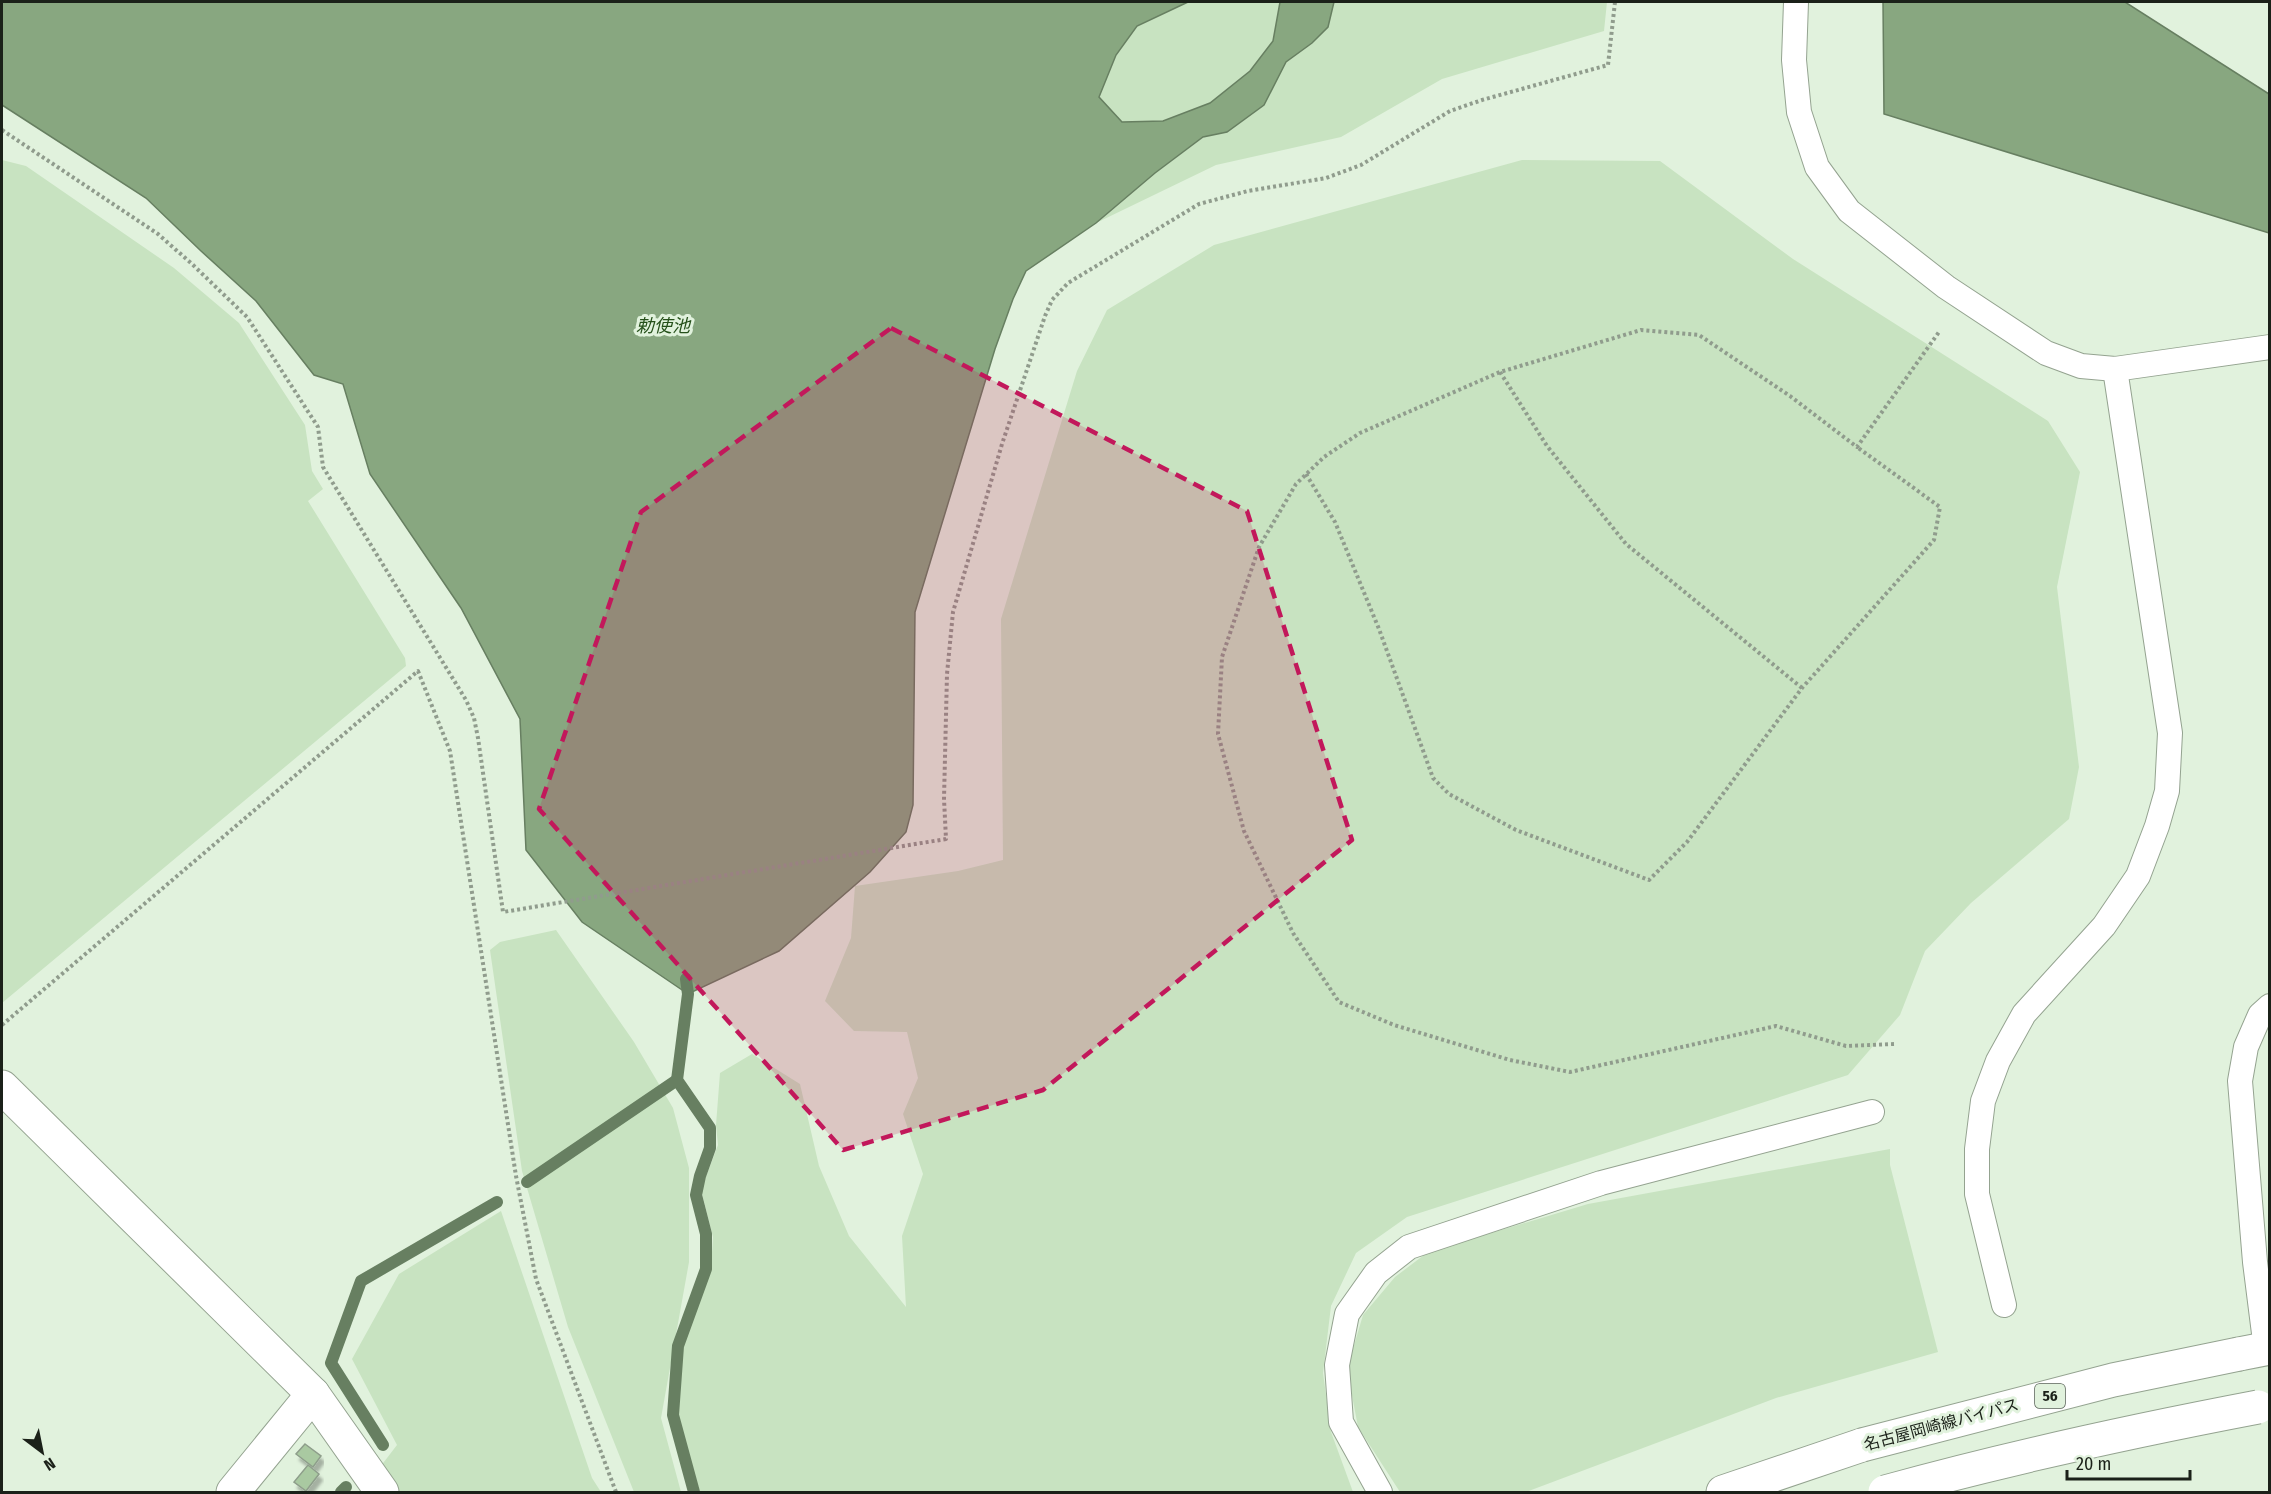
<svg xmlns="http://www.w3.org/2000/svg" width="2271" height="1494" viewBox="0 0 2271 1494" font-family="'Fira Sans Condensed','Noto Sans JP',sans-serif">
	<defs>
		<filter id="shadow"><feDropShadow dx="3.5" dy="6" stdDeviation="1.5" flood-color="#0004"/></filter>
	</defs>
	<rect width="100%" height="100%" fill="#e1f2dd"/>
	<g fill="#c8e3c1">
		<path d="M1188 2H1280L1273 41 1250 71 1210 103 1163 121 1121 122 1099 97 1116 55 1137 26Z"/>
		<path d="M1334 2H1607L1604 31 1442 79 1341 137 1216 165 1096 223 1155 173 1204 137 1227 132 1264 105 1286 62 1312 43 1328 27Z"/>
		<path d="M2 160 26 166 174 268 239 323 305 425 312 471 323 489 308 501 405 658 406 666 2 1003Z"/>
		<path d="M1522 160 1660 161 1793 259 2048 421 2080 472 2057 587 2079 767 2069 819 1971 903 1925 951 1900 1015 1848 1075 1407 1217 1356 1253 1331 1306 1323 1373 1331 1432 1353 1492H700L677 1417 683 1345 711 1268 713 1237 701 1190 718 1145 716 1125 720 1073 752 1054 800 1084 819 1166 849 1236 906 1307 902 1236 923 1174 903 1114 918 1078 907 1032 854 1031 825 1001 851 938 855 886 958 871 1003 860 1001 619 1077 371 1107 310 1214 245Z"/>
		<path d="M556 930 634 1042 673 1108 689 1168V1262L661 1418 681 1492H634L568 1327 522 1171 490 950 500 942Z"/>
		<path d="M1890 1149V1165L1938 1352 1776 1398 1526 1492H1400L1358 1427 1347 1369 1363 1315 1395 1277 1428 1252 1588 1204Z"/>
		<path d="M501 1211 592 1478 601 1492H392L377 1471 397 1445 352 1359 399 1274Z"/>
	</g>
	<g fill="#88a780" stroke="#677f61" stroke-width="1.5">
		<path d="M2 2H1188L1137 26 1116 55 1099 97 1122 122 1163 121 1210 103 1250 71 1273 41 1280 2H1334L1328 27 1312 43 1286 62 1264 105 1227 132 1203 137 1155 173 1096 223 1026 271 1013 299 995 349 915 612 913 805 906 832 870 872 779 951 688 994 582 922 526 850 520 719 461 608 370 474 343 384 314 375 256 301 201 251 146 198 2 105Z"/>
		<path d="M1883 2H2125L2269 94V233L1884 114Z"/>
	</g>
	<g fill="none" stroke-linecap="round" stroke-linejoin="round">
		<g stroke="#677f61" stroke-width="12">
			<path d="M686 979 688 994 677 1080 710 1128V1148L700 1176 696 1195 706 1234V1269L678 1346 673 1415 694 1492"/>
			<path d="M527 1182 677 1080"/>
			<path d="M383 1445 331 1363 361 1281 497 1202"/>
			<path d="M341 1492 346 1487"/>
		</g>
	</g>
	<g fill="#a9c9a1" stroke="#8e9e8b" stroke-width="1.5" filter="url(#shadow)">
		<path d="M305 1444 321 1456 313 1467 296 1454Z"/>
		<path d="M308 1465 319 1474 306 1491 294 1482Z"/>
	</g>
	<g fill="none" stroke-linecap="round" stroke-linejoin="round">
		<defs>
			<g id="service">
				<path d="M1796 2 1794 60 1799 112 1817 167 1849 211 1946 287 2046 353 2081 366 2115 369 2270 347"/>
				<path d="M2004 1305 1977 1194V1149L1983 1101 1998 1061 2024 1014 2104 926 2138 876 2157 826 2167 791 2170 733 2115 369"/>
				<path d="M2266 1349 2255 1262 2240 1081 2246 1047 2260 1015 2270 1006"/>
				<path d="M1380 1492 1341 1422 1337 1365 1347 1314 1376 1273 1409 1247 1601 1183 1872 1112"/>
			</g>
			<g id="minor">
				<path d="M2 1087 313 1394 382 1492"/>
				<path d="M233 1492 313 1394"/>
			</g>
			<g id="primary">
				<path d="M2239 1354 2270 1348"/>
				<path d="M1723 1492 1862 1445"/>
			</g>
		</defs>
		<use href="#service" stroke="#94a390" stroke-width="26"/>
		<use href="#minor" stroke="#94a390" stroke-width="35"/>
		<use href="#primary" stroke="#94a390" stroke-width="35"/>
		<g stroke="#909c8d" stroke-width="4" stroke-dasharray="3 3" stroke-linecap="butt">
			<path d="M2 130 158 234 192 264 247 317 318 427 323 467 466 700 474 718 478 738 503 912 946 839 944 799 947 674 953 612 1002 444 1045 316 1052 300 1068 283 1199 204 1248 191 1326 178 1361 165 1450 111 1482 100 1608 65 1615 2"/>
			<path d="M1500 372 1547 446 1626 544 1802 688"/>
			<path d="M1306 474 1335 522 1379 629 1433 778 1449 794 1516 830 1649 880 1687 842 1802 688 1934 540 1940 507 1857 447"/>
			<path d="M2 1025 418 671 450 751 516 1176 536 1279 616 1492"/>
			<path d="M1894 1044 1846 1046 1776 1026 1570 1072 1510 1060 1394 1025 1339 1002 1293 933 1244 831 1218 734 1222 657 1259 547 1296 484 1324 457 1360 433 1500 372 1641 330 1699 335 1790 396 1857 447 1939 332"/>
		</g>
		<use href="#service" stroke="#fff" stroke-width="24"/>
		<use href="#minor" stroke="#fff" stroke-width="33"/>
		<use href="#primary" stroke="#fff" stroke-width="33"/>
		<defs>
			<g id="primary-bridge">
				<path d="M1862 1445 2113 1380 2239 1354"/>
				<path d="M1885 1492C2008 1458 2132 1431 2258 1407"/>
			</g>
		</defs>
		<use href="#primary-bridge" stroke="#94a390" stroke-width="35" stroke-linecap="butt"/>
		<use href="#primary-bridge" stroke="#fff" stroke-width="33"/>
	</g>
	<path fill="#c2185b" fill-opacity="0.2" stroke="#c2185b" stroke-width="4.5" stroke-dasharray="12 8" stroke-linejoin="round" d="M891 328 1247 511 1352 840 1043 1090 843 1150 539 809 641 512Z"/>
	<g text-anchor="middle" stroke-width="6" stroke-linejoin="round" paint-order="stroke">
		<rect fill="#e1f2dd" stroke="#566054" stroke-width="1.5" x="2035" y="1384" width="30" height="24" rx="4.5"/>
		<g font-size="15" font-weight="bold" fill="#1b2119">
			<text x="2050" y="1401">56</text>
		</g>
		<g font-size="16" fill="#1b2119" stroke="#e1f2dd">
			<text transform="translate(1941 1424) rotate(-15)" y="6">名古屋岡崎線バイパス</text>
		</g>
		<g font-size="18" font-style="italic" fill="#25501a" stroke="#e1f2dd">
			<text x="663" y="332">勅使池</text>
		</g>
	</g>
	<rect width="2271" height="1494" fill="none" stroke="#1b2119" stroke-width="6"/>
	<g transform="translate(42 1452) rotate(148)" stroke="#e1f2dd" stroke-width="4.5" paint-order="stroke">
	<path d="M0-4.5L10 22L0 15L-10 22Z" fill="#1b2119"/>
	<text y="-9" font-size="16" font-weight="bold" text-anchor="middle" fill="#1b2119">N</text>
	</g>
	<path d="M2067 1470v9h123v-9" fill="none" stroke="#1b2119" stroke-width="3"/>
	<text x="2076" y="1470" font-size="18" fill="#1b2119" stroke="#e1f2dd" stroke-width="4.5" paint-order="stroke">20 m</text>
</svg>
